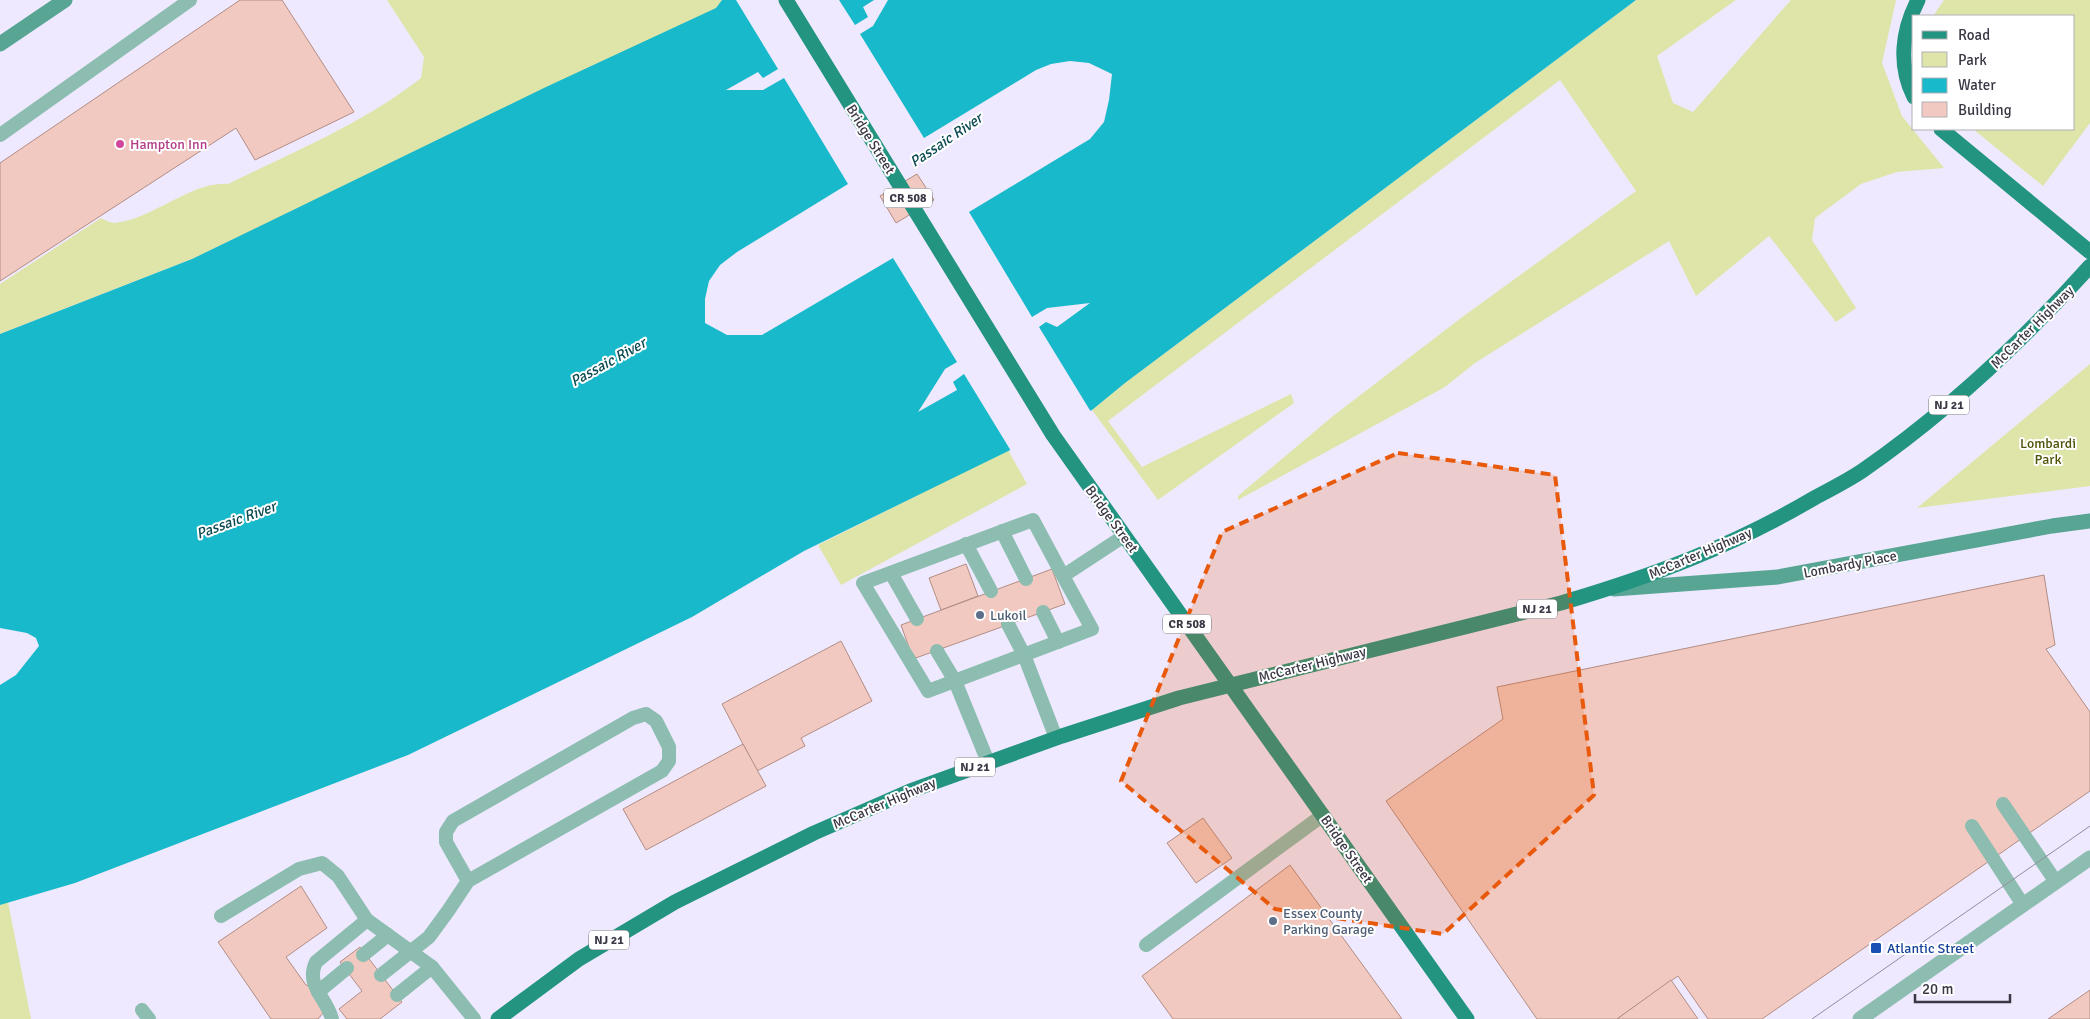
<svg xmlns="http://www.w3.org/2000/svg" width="2090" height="1019" viewBox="0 0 2090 1019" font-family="Signika,sans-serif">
	<rect width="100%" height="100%" fill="#eee9fe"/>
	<g fill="#dfe5a9">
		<path d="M387 0H722L717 8 192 259 0 334V284L101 218C105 220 111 223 115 223 153 219 192 181 228 184 293 152 364 123 421 78L424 57Z"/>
		<path d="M1636 0H1736L1657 56 1673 103 1693 112 1791 0H1896L1882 63 1902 116 1944 168 1897 172 1861 184 1815 218 1812 240 1856 308 1836 322 1769 236 1696 296 1669 241 1475 363 1445 387 1238 500V496L1333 416 1461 318 1636 191 1560 80 1108 421 1142 467 1291 394 1294 403 1158 500 1092 410 1125 383Z"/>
		<path d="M1944 0H2090V123L2043 186 1973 129H2074V16H1933Z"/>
		<path d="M2090 364V486L1917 508Z"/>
		<path d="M1008 450 1027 484 841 585 818 545Z"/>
		<path d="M8 902 31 1019H0V905Z"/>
	</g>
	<path fill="#18b9ca" d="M722 0H1636L1125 383 1092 410 804 551 692 617 408 755 75 883 0 905V334L192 259 546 87 716 8Z"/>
	<g fill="#eee9fe">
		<path d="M736 0H839L855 25 868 17 863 7 874 0H888L873 26 860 34 924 138 1036 70 1051 64 1070 61 1089 63 1112 74 1109 100 1104 122 1090 139 969 212 1032 317 1047 308 1090 303 1057 327 1046 322 1039 327 1091 412 1011 451 964 374 953 382 957 390 918 412 945 369 957 362 893 258 762 335H727L705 323V299L709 281 720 265 737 252 848 184 784 78 763 90H726L758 72 763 78 778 69Z"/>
		<path d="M0 628 27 633 36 638 39 646 16 675 0 685Z"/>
	</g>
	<g fill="#f2c9c0" stroke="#b28d84">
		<path d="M240 0H282L354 112 255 160 236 128 0 281V163Z"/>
		<path d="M917 174 934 200 896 223 880 196Z"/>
		<path d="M966 564 978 596 941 610 929 578Z"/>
		<path d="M1052 569 1065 604 913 659 901 625Z"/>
		<path d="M2044 575 2055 645 2046 649 2090 712V791L1762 1019H1708L1678 976 1617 1019H1537L1386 801 1503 719 1497 687Z"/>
		<path d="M841 641 872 701 801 738 805 746 757 771 722 704Z"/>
		<path d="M743 744 766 786 646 850 623 809Z"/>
		<path d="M1203 818 1232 858 1196 883 1167 843Z"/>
		<path d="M1290 865 1402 1019H1173L1142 976Z"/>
		<path d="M301 886 327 928 286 957 306 985 309 986 324 1012 318 1019H271L218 942Z"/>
		<path d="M360 947 402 1002 380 1019H347L339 1009 362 991 340 962Z"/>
		<path d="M1671 980 1698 1019H1617Z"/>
		<path d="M2090 990V1019H2048Z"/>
	</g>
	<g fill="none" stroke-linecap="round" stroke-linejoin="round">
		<g stroke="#8dbdb1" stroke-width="14">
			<path d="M0 135 190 0"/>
			<path d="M1002 531 1026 579"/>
			<path d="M966 544 991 591"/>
			<path d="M891 573 917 619"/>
			<path d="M1063 576 1033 520 863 583 928 691 1092 629 1063 576 1124 536"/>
			<path d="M1043 612 1058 642"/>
			<path d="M1008 624 1024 655 1056 738"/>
			<path d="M937 651 955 681 988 762"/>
			<path d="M2003 804 2056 882"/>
			<path d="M1972 826 2023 905"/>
			<path d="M221 916 299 869 322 863 338 876 367 920 432 967 474 1019"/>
			<path d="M1146 945 1323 815"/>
			<path d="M363 955 388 935"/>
			<path d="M381 975 429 937 448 911 468 881 662 771 669 761V747L656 721 646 714 633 718 453 821 446 832V842L468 881"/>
			<path d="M318 992 347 968"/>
			<path d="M397 995 432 967"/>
			<path d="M142 1010 149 1019"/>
			<path d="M332 1019C326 997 305 985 316 962L367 920"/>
		</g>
		<path stroke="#8dbdb1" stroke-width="15" d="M1860 1019 2090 858"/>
		<g stroke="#58a594" stroke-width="15">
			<path d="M0 44 65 0"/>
			<path d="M1614 589 1778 577 2052 526 2090 521"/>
		</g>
		<g stroke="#229480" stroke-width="15">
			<path d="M786 0 1053 435 1467 1019"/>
			<path d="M1914 97C1898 65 1902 31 1918 0"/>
			<path d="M1941 129 2090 252"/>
			<path d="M498 1019 579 959 675 902 814 833 910 791 1062 736 1179 698 1561 603C1653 576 1733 546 1816 497 1831 489 1847 481 1862 471 1947 412 2021 343 2090 266"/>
		</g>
		<path stroke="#928e9f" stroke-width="1" d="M1812 1019 2090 826"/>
	</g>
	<path fill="#e8590c" fill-opacity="0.2" stroke="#e8590c" stroke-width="4" stroke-dasharray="10 6" stroke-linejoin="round" d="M1398 453 1555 475 1594 795 1443 934 1275 909 1121 781 1222 532Z"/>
	<circle fill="#d1479c" stroke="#fff" stroke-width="2" cx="120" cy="144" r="5"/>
	<g fill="#5c6f8a" stroke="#fff" stroke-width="2">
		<circle cx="980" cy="615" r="5"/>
		<circle cx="1273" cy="921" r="5"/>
	</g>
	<rect fill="#1a4fb4" stroke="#fff" stroke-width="2" x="1870" y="942" width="12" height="12" rx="2.5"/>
	<g text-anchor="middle" stroke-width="4" stroke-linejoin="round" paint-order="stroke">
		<g fill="#fff" stroke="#76737d" stroke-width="1">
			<rect x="884" y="188.5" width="48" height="19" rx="4"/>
			<rect x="1929" y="395.5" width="40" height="19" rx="4"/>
			<rect x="1517" y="599.5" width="40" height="19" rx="4"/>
			<rect x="1163" y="614.5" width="48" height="19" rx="4"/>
			<rect x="955" y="757.5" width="40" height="19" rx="4"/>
			<rect x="589" y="930.5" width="40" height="19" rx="4"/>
		</g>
		<g font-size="12" font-weight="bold" fill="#3b3745">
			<text x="908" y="202">CR 508</text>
			<text x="1949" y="409">NJ 21</text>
			<text x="1537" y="613">NJ 21</text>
			<text x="1187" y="628">CR 508</text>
			<text x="975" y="771">NJ 21</text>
			<text x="609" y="944">NJ 21</text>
		</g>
		<g font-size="14" fill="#3b3745" stroke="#fff">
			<text transform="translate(871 139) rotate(58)" y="5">Bridge Street</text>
			<text transform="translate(2032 327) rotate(-45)" y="5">McCarter Highway</text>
			<text transform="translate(1112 519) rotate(54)" y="5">Bridge Street</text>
			<text transform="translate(1700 553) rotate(-23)" y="5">McCarter Highway</text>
			<text transform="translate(1850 564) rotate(-11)" y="5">Lombardy Place</text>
			<text transform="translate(1312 664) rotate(-14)" y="5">McCarter Highway</text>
			<text transform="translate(884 803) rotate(-23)" y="5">McCarter Highway</text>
			<text transform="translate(1347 849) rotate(55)" y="5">Bridge Street</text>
		</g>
		<g font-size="14" fill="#b23c85" stroke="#fff" text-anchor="start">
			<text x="130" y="149">Hampton Inn</text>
		</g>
		<g font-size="14" fill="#505207" stroke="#fff">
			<text x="2048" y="448">Lombardi<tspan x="2048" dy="16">Park</tspan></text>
		</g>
		<g font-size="14" fill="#4e5e75" stroke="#fff" text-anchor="start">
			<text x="990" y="620">Lukoil</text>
			<text x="1283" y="918">Essex County<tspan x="1283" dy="16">Parking Garage</tspan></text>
		</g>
		<g font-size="14" fill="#164399" stroke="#fff" text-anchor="start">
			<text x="1887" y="953">Atlantic Street</text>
		</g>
		<g font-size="15" font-style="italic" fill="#0c4b52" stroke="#fff">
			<text transform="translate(946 140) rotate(-34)" y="5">Passaic River</text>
			<text transform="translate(608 362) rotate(-29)" y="5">Passaic River</text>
			<text transform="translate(236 520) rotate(-20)" y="5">Passaic River</text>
		</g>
	</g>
	<rect x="1912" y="15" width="162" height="115" fill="#ffffff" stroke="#b1afb5"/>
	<rect x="1922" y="31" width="25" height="8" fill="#229480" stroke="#b1afb5"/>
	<text x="1958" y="40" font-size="15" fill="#3b3745">Road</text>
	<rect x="1922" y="52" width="25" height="15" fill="#dfe5a9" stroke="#b1afb5"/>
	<text x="1958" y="65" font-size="15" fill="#3b3745">Park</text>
	<rect x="1922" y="78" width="25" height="15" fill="#18b9ca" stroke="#b1afb5"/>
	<text x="1958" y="90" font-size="15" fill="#3b3745">Water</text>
	<rect x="1922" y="102" width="25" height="15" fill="#f2c9c0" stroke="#b1afb5"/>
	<text x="1958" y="115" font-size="15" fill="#3b3745">Building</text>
	<path d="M1915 994v8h95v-8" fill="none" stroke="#3b3745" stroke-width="2.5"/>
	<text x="1922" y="994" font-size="15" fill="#3b3745" stroke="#ffffff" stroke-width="4" paint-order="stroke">20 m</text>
</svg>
